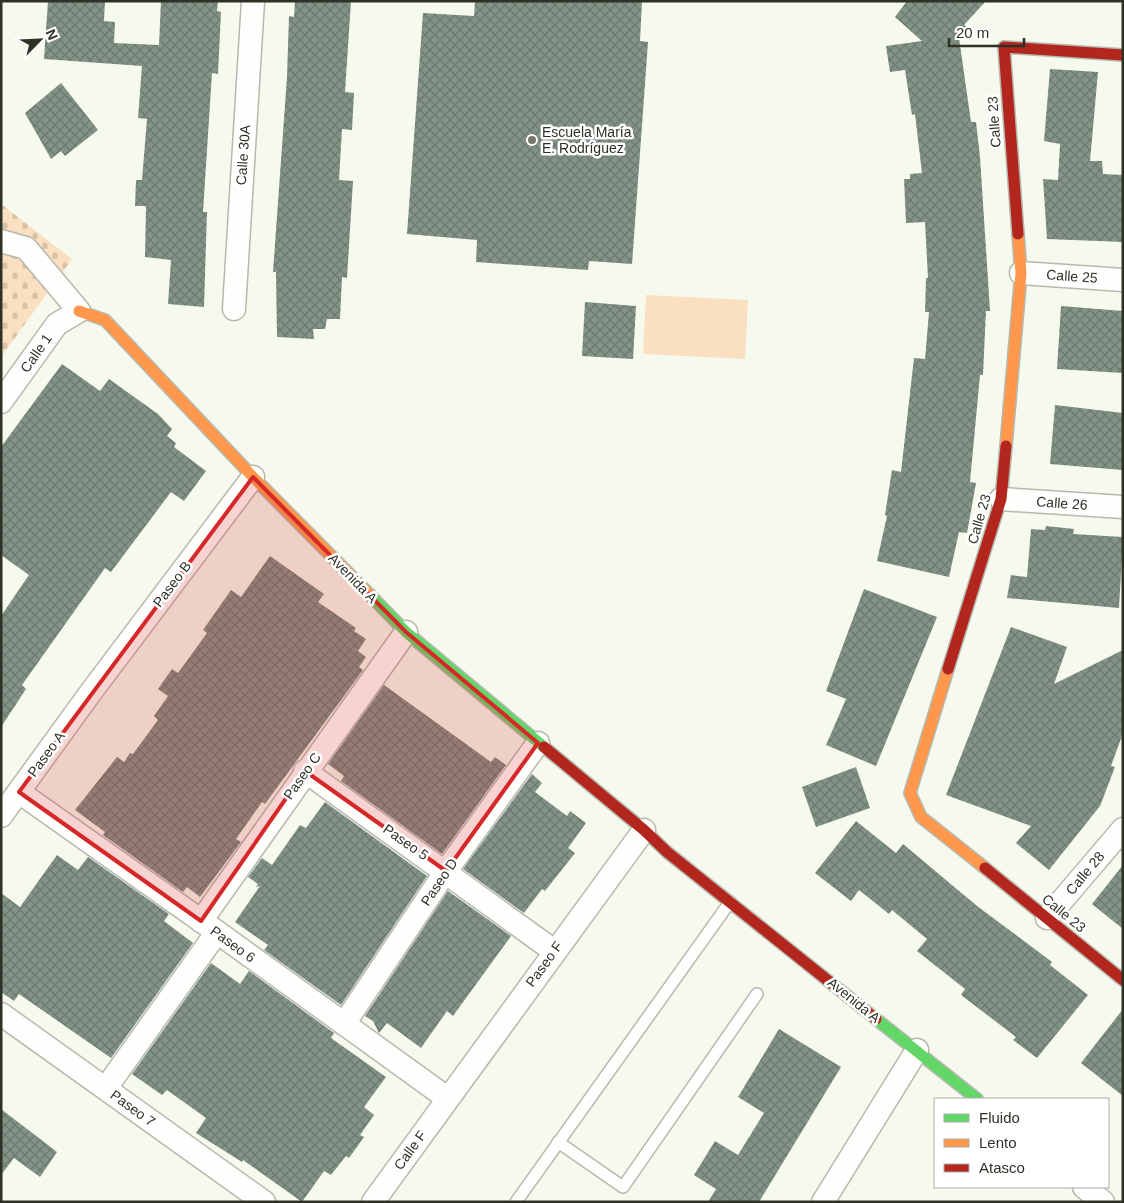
<svg xmlns="http://www.w3.org/2000/svg" width="1124" height="1203" viewBox="0 0 1124 1203" font-family="Arial,sans-serif">
	<defs>
		<pattern id="cemetery-stones" width="16" height="16" patternUnits="userSpaceOnUse" patternTransform="scale(1.25)"><rect width="16" height="16" fill="#fbdfc1"/><path d="M2 7V4a2 2 0 0 1 4 0v3zM10 15v-3a2 2 0 0 1 4 0v3z" fill="#d7c0a6"/></pattern>
		<pattern id="building-cross-hatch" width="8" height="8" patternUnits="userSpaceOnUse" patternTransform="scale(1.25)"><rect width="8" height="8" fill="#849387"/><path d="M0 0l8 8M0 8l8-8" fill="none" stroke="#6c796e"/></pattern>
	</defs>
	<rect width="100%" height="100%" fill="#f6faee"/>
	<path fill="#fbdfc1" d="M646 295 748 300 745 359 643 354Z"/>
	<path fill="url(#cemetery-stones)" d="M1 204 72 259 1 357Z"/>
	<g fill="url(#building-cross-hatch)">
		<path d="M48 1H105L104 21 115 22 114 43 159 45 161 1H218L217 11 221 12 218 74 212 73 203 212H207L204 307 168 304 171 260 145 257 146 206H135L136 180H142L147 119 138 118 142 66 44 59Z"/>
		<path d="M295 1H351L345 92 354 93 352 130 342 129 339 180 353 181 347 278 342 277 340 319H327L325 329H313L314 339 277 337 276 272H273L287 77 289 16 294 17Z"/>
		<path d="M475 1H642L640 41 648 42 632 264 589 261 588 270 476 262 477 240 407 234 423 13 474 16Z"/>
		<path d="M907 1H986L964 25 968 28 959 38 971 122H976L980 157 990 311H986L983 375H980L970 482 976 483 967 533 959 532 949 577 877 561 887 516 885 515 892 470 901 472 914 358 925 359 929 312H925L926 278H928L925 222 906 223 904 179H910V174L922 173 915 114 912 115 905 70 890 72 886 46 922 41 895 17Z"/>
		<path d="M1050 69 1098 72 1090 161H1102L1103 174 1123 175V242L1047 239 1043 179 1058 180 1060 144 1044 141Z"/>
		<path d="M61 83 98 130 65 156 61 151 51 159 25 113Z"/>
		<path d="M585 302 636 306 633 359 582 356Z"/>
		<path d="M1061 306 1123 311V373L1057 369Z"/>
		<path d="M62 364 100 391 109 379 158 414 172 429 167 436 176 443 174 447 206 471 184 501 171 492 111 572 105 568 22 685 26 689 1 727V616L29 575 1 555V447Z"/>
		<path d="M1055 405 1123 413V470L1050 464Z"/>
		<path d="M1046 526 1074 529 1073 534 1123 537 1119 608 1007 598 1011 575 1027 577 1031 529 1045 530Z"/>
		<path d="M270 556 324 594 318 602 356 628 354 631 366 639 358 651 366 657 359 667 363 670 265 804 262 802 236 839 241 842 200 897 187 887 183 892 103 835 105 832 75 810 117 757 124 762 130 753 133 754 158 720 154 716 168 696 158 689 172 669 178 673 207 633 203 630 231 590 241 597Z"/>
		<path d="M864 589 937 617 876 766 826 745 846 699 826 691Z"/>
		<path d="M1011 627 1067 647 1054 684 1123 650V733L1111 766 1115 767 1100 806 1049 870 1016 843 1031 826 946 795Z"/>
		<path d="M384 685 491 762 495 757 506 765 442 854 341 781 344 776 328 764Z"/>
		<path d="M856 767 870 808 816 827 802 787Z"/>
		<path d="M532 774 542 783 535 792 567 816 570 811 586 823 568 848 575 853 545 891 542 889 524 913 463 869Z"/>
		<path d="M325 802 427 876 341 1005 264 950 268 945 235 922 260 886 256 887 258 884 248 877 262 858 272 865 300 825 306 828Z"/>
		<path d="M856 821 896 853 903 844 977 906 1052 962 1050 965 1088 995 1037 1058 1013 1040 1016 1037 961 995 965 989 917 951 927 939 892 910 889 914 859 890 851 901 815 873Z"/>
		<path d="M57 855 78 870 88 857 169 914 164 921 193 943 111 1058 19 994 14 1001 1 992V893L20 907Z"/>
		<path d="M1123 865V929L1092 904Z"/>
		<path d="M448 891 511 936 453 1016 447 1011 421 1048 387 1023 379 1033 373 1021 365 1016Z"/>
		<path d="M211 963 240 984 249 971 334 1033 331 1038 386 1077 364 1107 374 1115 360 1135 364 1137 349 1158 346 1156 331 1175 324 1171 302 1202 243 1160 242 1162 196 1133 206 1118 167 1090 162 1095 132 1074Z"/>
		<path d="M1123 1009V1096L1081 1063Z"/>
		<path d="M779 1029 841 1067 759 1202H708L716 1189 694 1175 715 1141 738 1155 764 1113 738 1097Z"/>
		<path d="M1 1109 57 1152 40 1177 14 1158 1 1175Z"/>
	</g>
	<g fill="none" stroke-linecap="round" stroke-linejoin="round">
		<defs>
			<g id="lane">
				<path d="M558 1142 623 1187 757 994"/>
				<path d="M516 1202 730 902"/>
			</g>
			<g id="street">
				<path d="M1 241 26 248 79 311 57 324 1 402"/>
				<path d="M1021 273 1123 280"/>
				<path d="M234 309 253 1"/>
				<path d="M1001 499 1123 507"/>
				<path d="M305 771 554 951"/>
				<path d="M19 792 217 932 447 1098"/>
				<path d="M1 816 91 692 253 477"/>
				<path d="M1047 918 1123 829"/>
				<path d="M201 921 406 632"/>
				<path d="M1 1014 264 1202"/>
				<path d="M344 1024 446 871 538 743"/>
				<path d="M106 1088 217 932"/>
				<path d="M1084 1187 1103 1202"/>
				<path d="M373 1202 644 830"/>
				<path d="M823 1202 917 1050"/>
			</g>
			<g id="fast">
				<path d="M370 595 406 632 544 747"/>
				<path d="M876 1019 977 1099"/>
			</g>
			<g id="slow">
				<path d="M79 311 105 320 253 477 370 595"/>
				<path d="M1006 446 1021 273 1018 234"/>
				<path d="M948 669 910 793 921 817 985 868"/>
			</g>
			<g id="jam">
				<path d="M1018 234 1004 47 1123 55"/>
				<path d="M948 669 1001 499 1006 446"/>
				<path d="M544 747 644 830 667 852 876 1019"/>
				<path d="M985 868 1123 980"/>
			</g>
		</defs>
		<use href="#lane" stroke="#b5b9ae" stroke-width="14"/>
		<use href="#street" stroke="#b5b9ae" stroke-width="25"/>
		<use href="#fast" stroke="#b5b9ae" stroke-width="14"/>
		<use href="#slow" stroke="#b5b9ae" stroke-width="14"/>
		<use href="#jam" stroke="#b5b9ae" stroke-width="14"/>
		<use href="#lane" stroke="#fefefc" stroke-width="11"/>
		<use href="#street" stroke="#fefefc" stroke-width="22"/>
		<use href="#fast" stroke="#63d668" stroke-width="11"/>
		<use href="#slow" stroke="#ff974d" stroke-width="11"/>
		<use href="#jam" stroke="#b3261e" stroke-width="11"/>
	</g>
	<path fill="#d62828" fill-opacity="0.2" stroke="#d62828" stroke-width="4" stroke-linejoin="round" d="M253 477 406 632 538 743 446 871 305 771 201 921 19 792Z"/>
	<circle fill="#74786c" stroke="#fff" stroke-width="2" cx="532" cy="140" r="5"/>
	<g text-anchor="middle" stroke-width="5" stroke-linejoin="round" paint-order="stroke">
		<g font-size="14" fill="#2e3226" stroke="#fff">
			<text transform="translate(994 122) rotate(-94)" y="5">Calle 23</text>
			<text transform="translate(243 155) rotate(-86)" y="5">Calle 30A</text>
			<text transform="translate(1072 276) rotate(4)" y="5">Calle 25</text>
			<text transform="translate(36 353) rotate(-55)" y="5">Calle 1</text>
			<text transform="translate(1062 503) rotate(4)" y="5">Calle 26</text>
			<text transform="translate(979 519) rotate(-74)" y="5">Calle 23</text>
			<text transform="translate(353 578) rotate(46)" y="5">Avenida A</text>
			<text transform="translate(172 584) rotate(-53)" y="5">Paseo B</text>
			<text transform="translate(46 754) rotate(-54)" y="5">Paseo A</text>
			<text transform="translate(302 776) rotate(-55)" y="5">Paseo C</text>
			<text transform="translate(406 842) rotate(35)" y="5">Paseo 5</text>
			<text transform="translate(1085 873) rotate(-50)" y="5">Calle 28</text>
			<text transform="translate(439 882) rotate(-56)" y="5">Paseo D</text>
			<text transform="translate(1064 913) rotate(39)" y="5">Calle 23</text>
			<text transform="translate(233 944) rotate(36)" y="5">Paseo 6</text>
			<text transform="translate(544 964) rotate(-54)" y="5">Paseo F</text>
			<text transform="translate(854 1000) rotate(39)" y="5">Avenida A</text>
			<text transform="translate(133 1108) rotate(36)" y="5">Paseo 7</text>
			<text transform="translate(410 1150) rotate(-54)" y="5">Calle F</text>
		</g>
		<g font-size="14" fill="#2e3226" stroke="#fff" text-anchor="start">
			<text x="542" y="137">Escuela María<tspan x="542" dy="16">E. Rodríguez</tspan></text>
		</g>
	</g>
	<rect width="1124" height="1203" fill="none" stroke="#2e3226" stroke-width="5"/>
	<rect x="934" y="1098" width="175" height="90" fill="#ffffff" stroke="#abada8"/>
	<rect x="944" y="1114" width="25" height="8" fill="#63d668" stroke="#abada8"/>
	<text x="979" y="1123" font-size="15" fill="#2e3226">Fluido</text>
	<rect x="944" y="1139" width="25" height="8" fill="#ff974d" stroke="#abada8"/>
	<text x="979" y="1148" font-size="15" fill="#2e3226">Lento</text>
	<rect x="944" y="1164" width="25" height="8" fill="#b3261e" stroke="#abada8"/>
	<text x="979" y="1173" font-size="15" fill="#2e3226">Atasco</text>
	<g transform="translate(40 40) rotate(66)" stroke="#ffffff" stroke-width="4" paint-order="stroke">
	<path d="M0-4L9 19L0 12L-9 19Z" fill="#2e3226"/>
	<text y="-8" font-size="14" font-weight="bold" text-anchor="middle" fill="#2e3226">N</text>
	</g>
	<path d="M949 38v8h75v-8" fill="none" stroke="#2e3226" stroke-width="2.5"/>
	<text x="956" y="38" font-size="15" fill="#2e3226" stroke="#ffffff" stroke-width="4" paint-order="stroke">20 m</text>
</svg>
